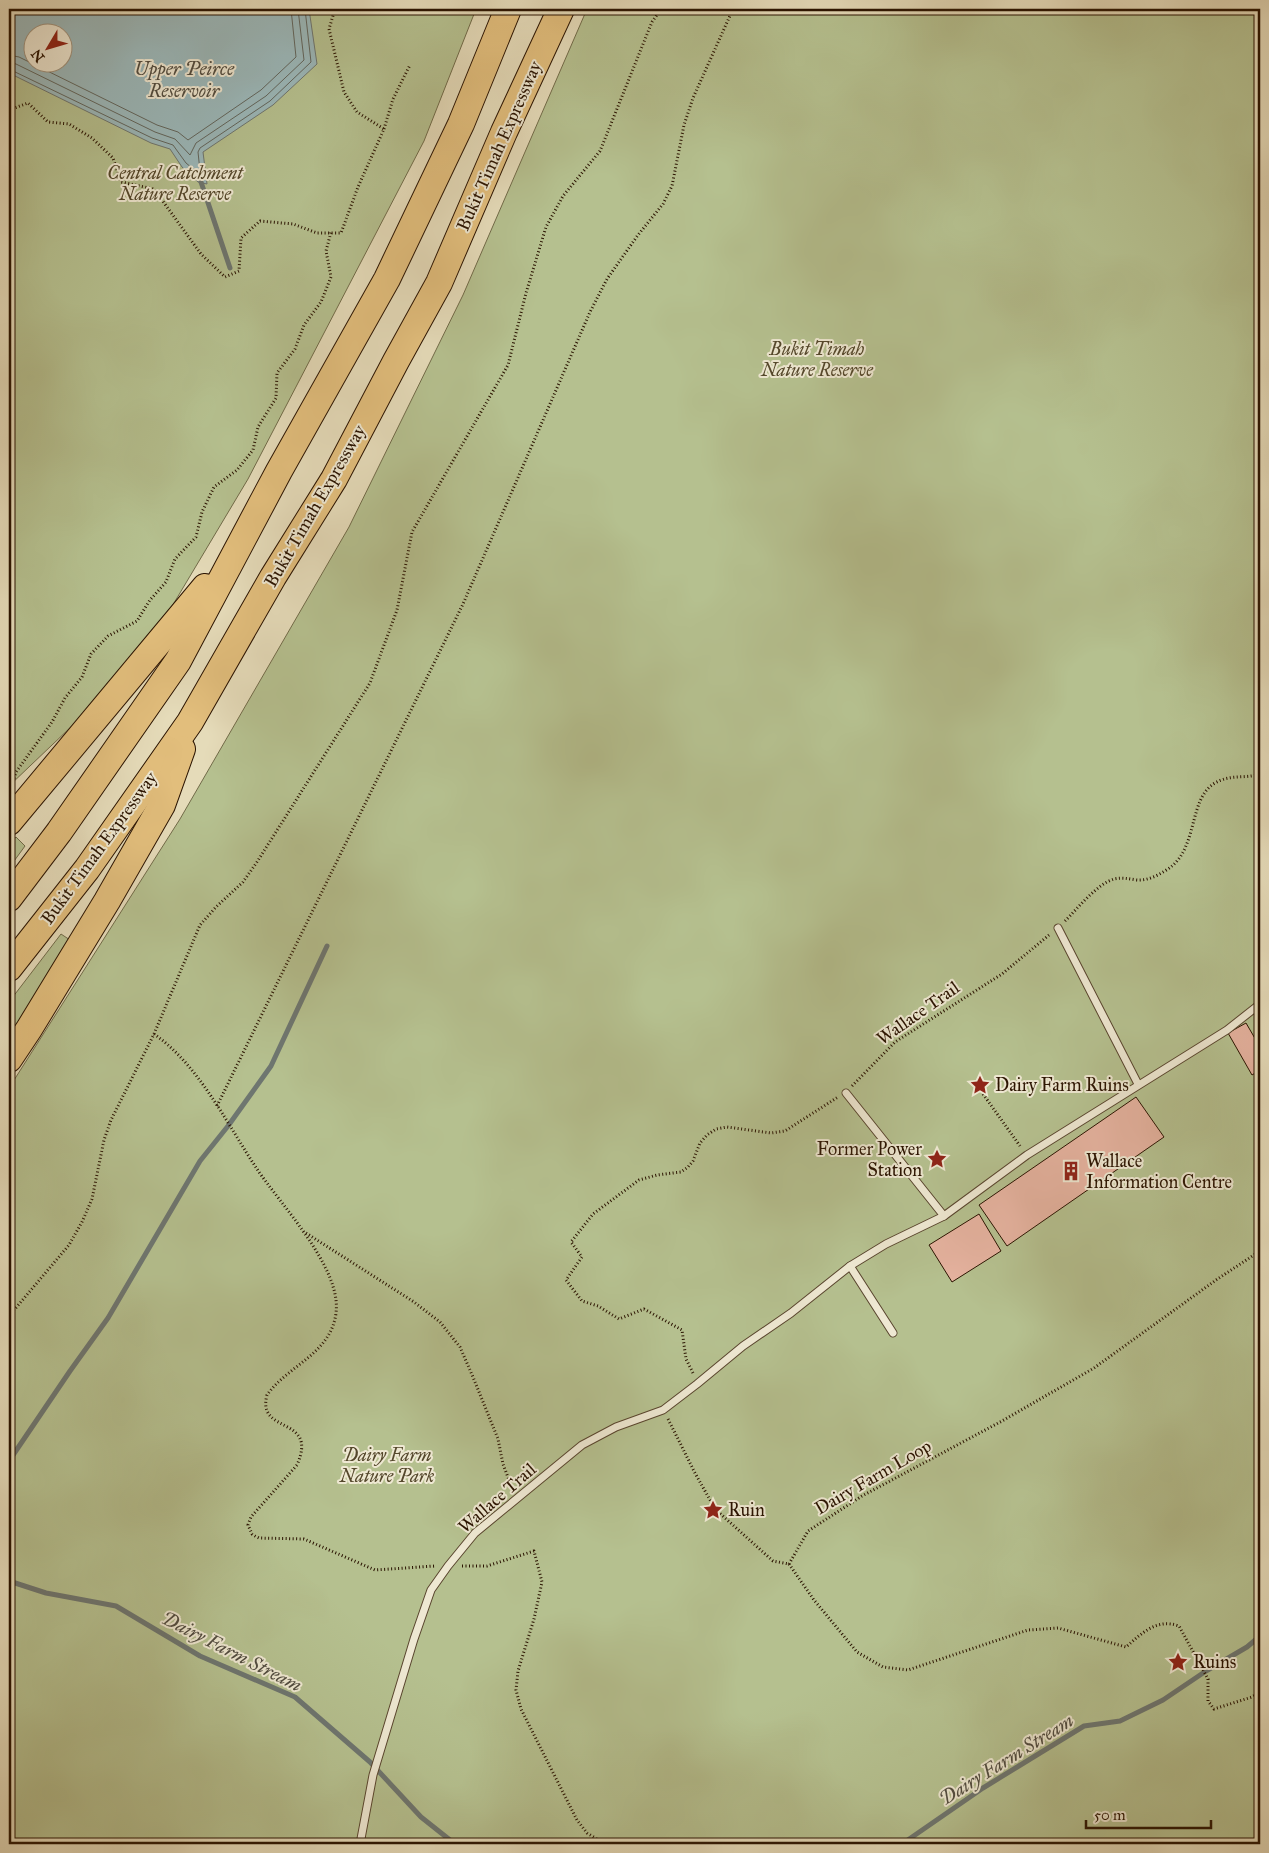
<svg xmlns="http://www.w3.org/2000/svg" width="1269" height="1853" viewBox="0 0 1269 1853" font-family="'IM FELL Great Primer',serif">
	<rect width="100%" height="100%" fill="#e5dbb9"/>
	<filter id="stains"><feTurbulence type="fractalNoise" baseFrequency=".004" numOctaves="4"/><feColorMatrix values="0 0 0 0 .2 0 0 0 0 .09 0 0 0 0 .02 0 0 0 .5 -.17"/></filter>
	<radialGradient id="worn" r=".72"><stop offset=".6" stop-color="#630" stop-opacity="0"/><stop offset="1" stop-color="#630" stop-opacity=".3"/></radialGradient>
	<g fill="#b5c08f" stroke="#706a48" fill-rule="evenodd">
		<path d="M9 9H476L424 141 248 479 168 613 115 685 9 786ZM32 32H62V62H32Z"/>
		<path d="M587 9H1260V1844H9V1088L180 819 349 527 463 295Z"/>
		<path d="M16 837 25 846 9 868V845Z"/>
		<path d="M61 934 70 940 9 1037V1002Z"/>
	</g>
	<path fill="#9bb8ba" stroke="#6e7670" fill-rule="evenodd" d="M9 9H309L317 64 273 105 203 152 207 184 198 182 182 167 170 149 151 143 9 73ZM32 32H62V62H32Z"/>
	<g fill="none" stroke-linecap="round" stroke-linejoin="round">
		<g stroke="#62665d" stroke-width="1">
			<path d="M9 55 19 57 157 125 178 132 188 140 261 90 296 57 291 9"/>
			<path d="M9 62 16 64 155 132 175 139 190 155 196 143 266 96 304 60 298 9"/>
			<path d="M9 69 152 138 173 145 186 163 198 173 200 171 198 152 200 148 270 101 311 62 305 9"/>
		</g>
		<g stroke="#6e7670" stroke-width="5">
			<path d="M201 182 230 268"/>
			<path d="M9 1461 70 1371 108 1318 200 1161 228 1126 271 1066 327 946"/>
			<path d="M9 1581 46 1593 116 1606 200 1656 295 1697 370 1762 421 1817 455 1844"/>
			<path d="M902 1844 983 1788 1084 1726 1120 1721 1163 1700 1206 1671 1247 1647 1260 1636"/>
		</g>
	</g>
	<g fill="#e5b29f" stroke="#2a1300">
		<path d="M1246 1023 1260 1047V1070L1252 1075 1228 1033Z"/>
		<path d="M1136 1097 1164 1137 1007 1246 979 1205Z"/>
		<path d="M979 1214 1001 1251 952 1282 929 1245Z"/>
	</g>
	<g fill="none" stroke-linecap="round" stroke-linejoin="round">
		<defs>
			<g id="service">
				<path d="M1058 928 1138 1084"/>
				<path d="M846 1093 944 1216"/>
				<path d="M850 1266 893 1333"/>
				<path d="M360 1844 373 1775 414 1639 431 1590 448 1566 475 1533 582 1445 616 1427 663 1410 697 1384 743 1346 791 1313 850 1266 886 1244 944 1216 1027 1155 1227 1030 1260 1004"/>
			</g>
			<g id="motorway">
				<path d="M9 822 205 587"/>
				<path d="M9 898 59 832 178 661 279 471 387 279 461 124 508 9"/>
				<path d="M9 968 87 869 190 722 273 577 334 479 396 361 439 283 504 132 561 9"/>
				<path d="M9 1059 29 1029 107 901 162 805 182 749"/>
			</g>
		</defs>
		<use href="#service" stroke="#59452e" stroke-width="9"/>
		<use href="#motorway" stroke="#2a1300" stroke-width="28"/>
		<g stroke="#2a1300" stroke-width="3" stroke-dasharray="1 2.5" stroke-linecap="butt">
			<path d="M9 110 28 103 48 122 69 124 92 138 113 158 121 182 154 189 201 254 225 277 239 271 241 238 260 221 293 224 317 233H341L358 187 384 129 357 112 344 92 329 29 335 9"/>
			<path d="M384 129 393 99 410 65"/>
			<path d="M12 785 16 772 52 722 65 698 82 677 91 654 108 636 137 621 150 600 166 582 175 559 196 537 202 512 214 487 237 470 253 450 258 427 276 398 277 373 295 349 304 325 321 302 331 277 326 251 331 232"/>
			<path d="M1065 921C1078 908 1097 884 1114 879 1123 877 1129 879 1137 880 1149 881 1163 873 1172 866 1198 844 1189 798 1215 783 1230 774 1245 779 1260 774"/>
			<path d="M154 1034C199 1065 227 1124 257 1169 280 1204 342 1268 336 1313 331 1354 288 1365 267 1395 256 1435 319 1415 297 1465L251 1517 248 1525 252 1534 255 1536 259 1538 304 1539 375 1570 435 1566"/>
			<path d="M852 1086 895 1042 1002 974 1049 935"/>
			<path d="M983 1094 1020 1146"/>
			<path d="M217 1106 463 604 590 312 607 279 638 235 663 204 672 186 684 125 693 98 733 9"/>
			<path d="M306 1233 414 1302 440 1322 460 1347 473 1377 498 1439 503 1464 512 1488"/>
			<path d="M9 1316 69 1245 82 1222 92 1199 104 1140 111 1120 154 1034 200 925 216 907 243 882 257 862 370 683 397 610 412 532 508 365 526 293 546 227 563 196 600 151 652 22 661 9"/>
			<path d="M693 1373 686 1359 682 1330 644 1309 619 1319 598 1306 582 1301 566 1280 582 1257 571 1242 593 1214 639 1180 657 1175 681 1172 688 1167 693 1161 700 1143 707 1135 716 1129 727 1127 771 1133 785 1131 838 1097"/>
			<path d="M668 1419 695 1473 715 1509 773 1561 789 1564"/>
			<path d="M789 1564 814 1600 857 1652 883 1667 908 1670 1028 1630 1058 1628 1126 1647C1142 1633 1157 1618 1179 1626L1208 1679V1701L1214 1709 1252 1697 1260 1692"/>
			<path d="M789 1564 808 1531 862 1496 1002 1421 1094 1368 1216 1280 1260 1251"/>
			<path d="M462 1566H487L534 1551 542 1582 534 1619 518 1671 516 1690 521 1709 577 1820 587 1833 605 1844"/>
		</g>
		<use href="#service" stroke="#eee8d2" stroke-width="7"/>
		<use href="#motorway" stroke="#e2be7c" stroke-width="26"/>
	</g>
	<defs>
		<symbol id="sight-bare" viewBox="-9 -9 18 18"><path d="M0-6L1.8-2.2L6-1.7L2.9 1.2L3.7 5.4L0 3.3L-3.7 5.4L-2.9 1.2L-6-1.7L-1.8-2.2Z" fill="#8f2418" stroke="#eee8d2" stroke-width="2.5" paint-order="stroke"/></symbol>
		<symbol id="building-bare" viewBox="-9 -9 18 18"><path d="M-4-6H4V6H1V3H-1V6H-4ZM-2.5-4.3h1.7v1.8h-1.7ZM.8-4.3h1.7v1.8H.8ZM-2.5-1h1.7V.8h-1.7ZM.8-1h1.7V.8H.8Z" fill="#8f2418" stroke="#eee8d2" stroke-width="2.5" paint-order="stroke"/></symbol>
	</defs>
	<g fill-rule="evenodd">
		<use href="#sight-bare" x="966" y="1071" width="28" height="28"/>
		<use href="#sight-bare" x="923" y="1145" width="28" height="28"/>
		<use href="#building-bare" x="1057" y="1157" width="28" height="28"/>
		<use href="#sight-bare" x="699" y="1496" width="28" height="28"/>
		<use href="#sight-bare" x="1164" y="1648" width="28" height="28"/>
	</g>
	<g text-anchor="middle" stroke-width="4" stroke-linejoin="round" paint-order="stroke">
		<g font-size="18" fill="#2a1300" stroke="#eee8d2">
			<text transform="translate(499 146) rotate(-66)" y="6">Bukit Timah Expressway</text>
			<text transform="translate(315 506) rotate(-60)" y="6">Bukit Timah Expressway</text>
			<text transform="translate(99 848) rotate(-54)" y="6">Bukit Timah Expressway</text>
			<text transform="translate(918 1013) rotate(-35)" y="6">Wallace Trail</text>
			<text transform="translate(873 1477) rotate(-30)" y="6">Dairy Farm Loop</text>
			<text transform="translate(497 1498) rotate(-41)" y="6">Wallace Trail</text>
		</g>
		<g font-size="18" font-style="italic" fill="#54472b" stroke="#eee8d2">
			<text x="175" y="179">Central Catchment<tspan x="175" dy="21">Nature Reserve</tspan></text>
			<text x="817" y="355">Bukit Timah<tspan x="817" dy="21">Nature Reserve</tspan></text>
			<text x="387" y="1461">Dairy Farm<tspan x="387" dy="21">Nature Park</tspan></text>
		</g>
		<g font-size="18" fill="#2a1300" stroke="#eee8d2" text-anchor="start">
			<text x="995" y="1091">Dairy Farm Ruins</text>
			<text x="922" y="1155" text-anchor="end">Former Power<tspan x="922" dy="21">Station</tspan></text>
			<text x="1086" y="1167">Wallace<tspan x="1086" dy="21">Information Centre</tspan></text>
			<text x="728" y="1516">Ruin</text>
			<text x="1193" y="1668">Ruins</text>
		</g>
		<g font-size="19" font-style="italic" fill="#524d41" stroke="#eee8d2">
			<text x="184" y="75">Upper Peirce<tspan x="184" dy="22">Reservoir</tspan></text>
			<text transform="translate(232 1651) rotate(27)" y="7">Dairy Farm Stream</text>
			<text transform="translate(1006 1759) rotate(-32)" y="7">Dairy Farm Stream</text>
		</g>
	</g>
	<rect width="1269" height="1853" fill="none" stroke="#e5dbb9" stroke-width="30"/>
	<rect x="10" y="10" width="1249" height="1833" fill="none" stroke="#2a1300" stroke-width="2.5"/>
	<rect x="15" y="15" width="1239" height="1823" fill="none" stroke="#2a1300"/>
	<g transform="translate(48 48) rotate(232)"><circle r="24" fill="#eee8d2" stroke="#a0937e"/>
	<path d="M0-4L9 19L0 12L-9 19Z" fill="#8f2418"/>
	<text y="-8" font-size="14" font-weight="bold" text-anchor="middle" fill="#2a1300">N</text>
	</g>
	<path d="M1086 1820v8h125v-8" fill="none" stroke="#2a1300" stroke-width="2.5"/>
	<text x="1094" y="1820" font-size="15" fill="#2a1300" stroke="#eee8d2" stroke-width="4" paint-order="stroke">50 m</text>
	<rect width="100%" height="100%" filter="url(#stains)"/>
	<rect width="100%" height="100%" fill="url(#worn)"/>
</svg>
